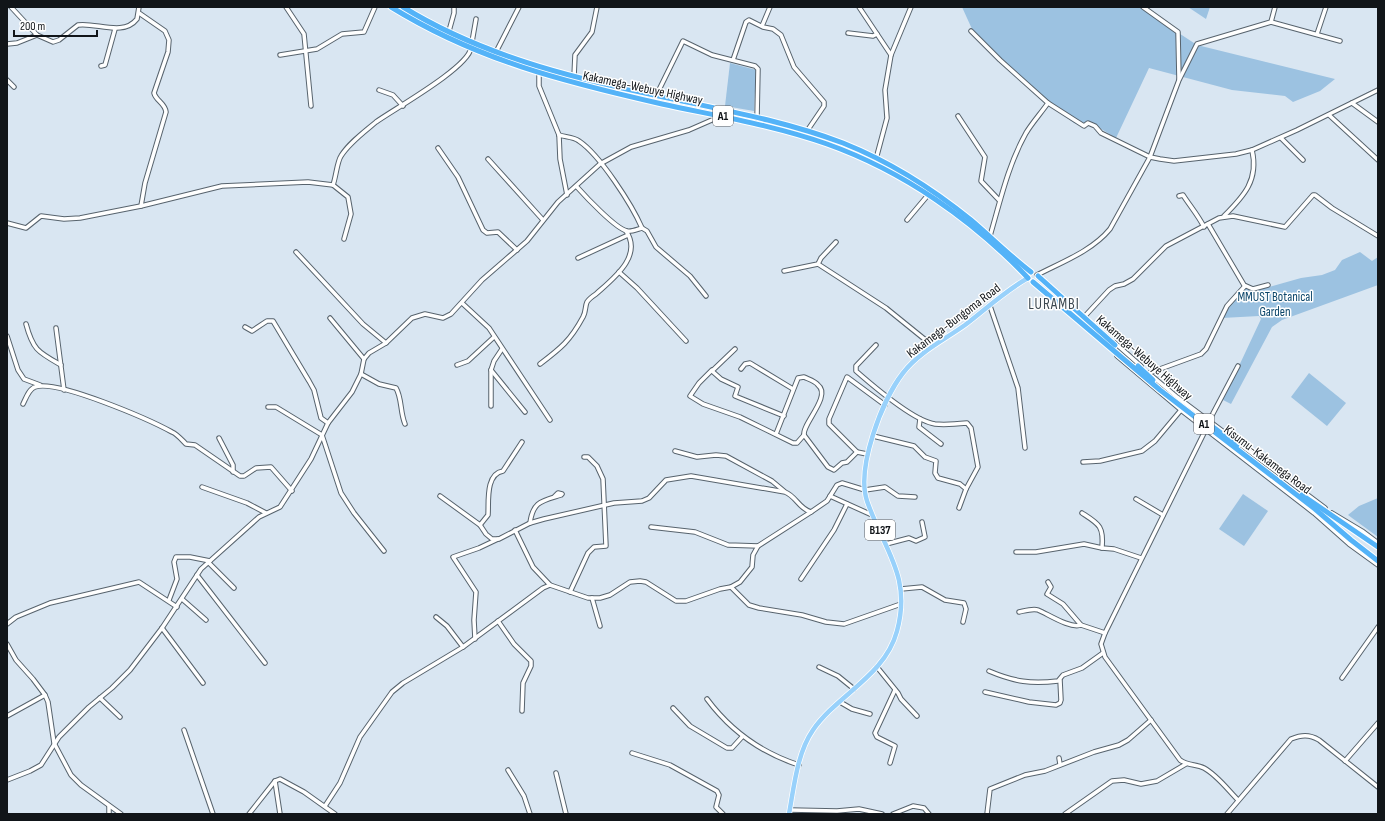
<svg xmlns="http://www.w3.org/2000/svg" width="1385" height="821" viewBox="0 0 1385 821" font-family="'Sofia Sans Condensed',sans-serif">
	<rect width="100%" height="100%" fill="#d9e6f2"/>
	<g fill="#9cc2e1">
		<path d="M962 7H1139L1197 45 1335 79 1320 91 1293 102 1285 96 1232 90 1149 68 1116 138 1088 121 1085 127 1074 123 1047 103 981 41 972 29Z"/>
		<path d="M1188 7H1210L1206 19Z"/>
		<path d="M730 63 756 70 754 111 725 106Z"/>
		<path d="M1360 252 1372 261 1378 257V285L1282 320 1272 327 1231 404 1223 400 1261 319 1259 316 1222 318 1230 304 1245 287 1249 290H1258L1301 278 1322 275 1335 270 1342 260Z"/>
		<path d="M1309 373 1346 403 1327 426 1291 397Z"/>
		<path d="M1243 494 1268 511 1244 546 1219 529Z"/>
		<path d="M1378 498V537L1348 515 1359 506Z"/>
	</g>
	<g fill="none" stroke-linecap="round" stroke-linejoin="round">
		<defs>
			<g id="minor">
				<path d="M11 7 37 35 53 42 59 40 78 25C96 22 123 37 137 19L139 7"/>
				<path d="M286 7 304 34 311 106"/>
				<path d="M859 7 891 55"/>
				<path d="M1143 7 1178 32 1179 79"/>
				<path d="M139 13 165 31 169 40 168 52 154 93C156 101 165 103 166 112L145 183 141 206"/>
				<path d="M1271 22 1340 41"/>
				<path d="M762 26 770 7"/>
				<path d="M449 31 454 13V7"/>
				<path d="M971 31 1000 60 1048 103C1041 113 1032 123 1026 133 1008 165 1000 202 990 236"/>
				<path d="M848 33 873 36 877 34"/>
				<path d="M1317 34 1326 7"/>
				<path d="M472 42 476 19"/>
				<path d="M7 44 17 43 37 35"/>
				<path d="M496 52 519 7"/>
				<path d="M280 55 317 49 342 34 364 32 375 7"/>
				<path d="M733 60 746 22 749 20 763 27 773 29 781 35 794 67 824 102V106L807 131"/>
				<path d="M101 66 105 65 115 29"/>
				<path d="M539 72V86L559 135 560 159 567 195"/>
				<path d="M574 77 575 55 592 32 597 7"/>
				<path d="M7 80 14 87"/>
				<path d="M379 90 393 95 403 106"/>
				<path d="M656 96 683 41 712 55 755 66 758 69 757 118"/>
				<path d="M1048 103 1084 126 1088 123 1095 126 1101 133 1150 157 1160 159 1174 161 1236 154 1252 150 1297 130 1378 90"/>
				<path d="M1352 103 1378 122"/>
				<path d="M1329 115 1378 160"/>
				<path d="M958 116 985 157 981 181 999 200"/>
				<path d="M559 135C565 137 574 137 579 141 600 155 632 205 642 228"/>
				<path d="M1281 138 1303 160"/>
				<path d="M438 148 458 177 483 230 487 233 498 232 517 250"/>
				<path d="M488 159 543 220"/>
				<path d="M876 159 887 118 885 90 891 55 911 7"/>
				<path d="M333 185C336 177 337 162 341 156 349 143 364 132 376 122 394 109 468 68 471 48"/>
				<path d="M577 187C585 196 616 229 627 231 631 232 638 229 642 228L647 231 656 247 690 276 706 296"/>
				<path d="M1179 196 1183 195C1190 206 1198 215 1204 227"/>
				<path d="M1224 216C1244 196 1259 180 1252 150"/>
				<path d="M907 220 928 195"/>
				<path d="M7 223 26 228 41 216 64 219 80 218 141 206 222 186 308 182 333 185 348 197 351 214 344 239"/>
				<path d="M1208 224 1244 285 1253 289 1268 285"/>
				<path d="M296 252 363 324 386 343"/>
				<path d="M578 258 628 235"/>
				<path d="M818 264 886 308 933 346"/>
				<path d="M784 271 818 264 821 258 836 242"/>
				<path d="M619 272 637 288 686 341"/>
				<path d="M1037 275C1062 262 1092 251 1110 229L1150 157 1179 80 1197 44 1271 22 1275 7"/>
				<path d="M462 303 489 328 550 420"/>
				<path d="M990 306 1018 388 1025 448"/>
				<path d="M1085 316 1109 290 1115 286 1124 284 1133 279 1166 246 1219 218 1233 216 1285 227 1313 195H1315L1332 208 1378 236"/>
				<path d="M330 318 364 359"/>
				<path d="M26 324C33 350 38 352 61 365"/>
				<path d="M245 327 252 331 267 321H273L309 381 314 390 321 418 328 423"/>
				<path d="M56 328 64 390"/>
				<path d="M7 336 18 370 24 379 40 385"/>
				<path d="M1115 343 1141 366"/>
				<path d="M876 345 856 366V371C872 385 914 421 935 424 945 425 957 424 967 423L971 428 978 467 966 489"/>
				<path d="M502 349 494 361 491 370 525 412"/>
				<path d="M735 349 712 371 721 379 738 387 735 396 784 416"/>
				<path d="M1117 356 1181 410 1314 513 1349 544 1378 565"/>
				<path d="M540 364C561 348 570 341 583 317 586 312 585 306 587 302 589 299 593 296 596 294 614 278 643 256 626 231"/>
				<path d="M457 365 468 361 494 337"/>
				<path d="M741 369 745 364 750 363 793 389"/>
				<path d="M712 370 699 383 690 396 703 404 740 417 793 443H797L804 435"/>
				<path d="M1149 373 1201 354 1206 349 1227 306 1245 286"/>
				<path d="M361 374 379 384 396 388C402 398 400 412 405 424"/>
				<path d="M1152 376 1177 397 1325 508"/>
				<path d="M23 404C26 398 29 389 35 387 57 379 150 420 172 432 177 434 182 440 186 444L195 445 240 476H244L256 468 271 467 292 491"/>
				<path d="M491 406V370"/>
				<path d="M268 407H276L322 435 341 493 354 513 384 551"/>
				<path d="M920 419 919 427 941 444"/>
				<path d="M1209 421 1238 366"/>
				<path d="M1206 429 1105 633 1101 644 1105 657 1180 760C1188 766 1196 764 1204 768 1217 775 1228 790 1238 800"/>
				<path d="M776 434 798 378 804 377C808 379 815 381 818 385 832 396 802 424 804 435L828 467 834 470 842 463 847 462 857 452"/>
				<path d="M873 436 914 446 925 457 936 461 935 473 938 478 960 484 966 489 959 508"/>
				<path d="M219 438 233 465V472"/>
				<path d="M675 451 697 457 716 455 726 456 772 481 784 491"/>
				<path d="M867 454 857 452 829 424V419L847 377 885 405"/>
				<path d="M1083 462 1100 461 1142 451 1155 441 1181 410"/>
				<path d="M202 487 247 503 266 513"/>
				<path d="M440 496 480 525 486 534 492 539H499L530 523 544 519 614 503 642 501 649 498 666 480 691 476 785 492C796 496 799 509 811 512L827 501 837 485 842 483 865 490 885 487 898 496 915 497"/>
				<path d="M830 496 872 515"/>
				<path d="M1136 499 1163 515"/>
				<path d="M1082 513C1099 524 1104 526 1102 548L1114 549 1141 558"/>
				<path d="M1332 513 1362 531 1378 543"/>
				<path d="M530 523C533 501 542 501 561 495L562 494 558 493 554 497"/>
				<path d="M480 525 488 515C489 503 485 474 503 471L522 442"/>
				<path d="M651 527 695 532 728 545 758 546"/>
				<path d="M515 530 533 567 550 585"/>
				<path d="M886 544 909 538 916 541 925 537 922 522"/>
				<path d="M1016 552H1036L1084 544 1102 548"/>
				<path d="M209 563 234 588"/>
				<path d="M197 575 265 663"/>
				<path d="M801 579 834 530 847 504"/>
				<path d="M1048 582 1051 587 1047 594 1063 604 1081 625 1105 633"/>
				<path d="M731 587 749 605 759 608 802 615 826 622 844 624 901 604"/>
				<path d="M901 589 922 587 945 600 964 603 966 609 963 622"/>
				<path d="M570 592 588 553 594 547 606 546 603 479 597 466 588 457H584"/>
				<path d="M592 598 600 626"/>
				<path d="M182 599 206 620"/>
				<path d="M169 600 177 579 174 562 176 557H190L210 561"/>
				<path d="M1019 612C1024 611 1033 608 1038 610 1048 614 1070 629 1081 625"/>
				<path d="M436 617 447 626 463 647"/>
				<path d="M498 621 514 644 531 661V666L523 683 522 711"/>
				<path d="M7 624 16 617 50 603 139 582 177 607"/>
				<path d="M162 628 203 683"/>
				<path d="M475 639 474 620 476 592 453 557 479 548 498 539"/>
				<path d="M7 644 16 660 33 679 45 695 48 702 54 743 71 775 81 785 121 814"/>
				<path d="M819 667 838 676 854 689"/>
				<path d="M877 667 898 693 901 699 917 716"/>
				<path d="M989 671C1015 682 1031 684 1058 681L1063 675 1082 668 1103 653"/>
				<path d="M1342 678 1378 627"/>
				<path d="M985 692 1029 702 1056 705 1060 703 1061 700 1060 680"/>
				<path d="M100 698 120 717"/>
				<path d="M707 699C730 730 762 753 799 765"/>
				<path d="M840 702 852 709 870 714"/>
				<path d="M673 708 690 726 727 748H732L742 737"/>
				<path d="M7 716 45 695"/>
				<path d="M184 730 213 814"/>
				<path d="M632 753 670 765 717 791 719 795 716 807 723 814"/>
				<path d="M1059 758 1060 764"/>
				<path d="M1345 761 1378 723"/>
				<path d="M890 763 895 746 877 737 875 733 895 690"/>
				<path d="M508 770 524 796 530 814"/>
				<path d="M556 773 566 814"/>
				<path d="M7 780 30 771 41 765 59 737 89 707 112 688 130 670 162 628 201 569 259 517 280 507 311 459 328 423 352 392 361 374 364 359 369 353 386 343 412 318 425 314 443 318 451 314 482 280 527 241 558 202 600 164 631 147 689 130 721 116"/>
				<path d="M275 781 280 814"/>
				<path d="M109 806V814"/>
				<path d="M325 806 340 783 360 737 392 692 403 683 463 647 543 588 550 585 588 598H600L610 595 630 582 640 581 646 582 676 601H686L720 589 731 587 740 582 752 567 753 555 758 546 811 512"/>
				<path d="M790 810 837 811 859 809 882 814"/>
				<path d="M249 814 275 781 280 779 304 792 335 814"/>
				<path d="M893 814 913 806 924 808 929 814"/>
				<path d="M987 814 990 789 1025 775 1045 771 1094 752 1119 745 1128 740 1151 720"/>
				<path d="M1065 814 1112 781 1124 780 1141 784 1157 781 1186 764"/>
				<path d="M1227 814 1291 739C1301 735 1309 734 1319 740L1378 787"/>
			</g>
			<path id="major" d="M789 814C794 787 797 753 813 730 837 695 885 676 897 631 912 576 884 550 867 501 856 468 882 400 903 373 919 352 944 340 965 325 986 309 1005 291 1028 278"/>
			<g id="highway">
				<path d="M391 7C477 60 565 82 662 104 717 116 773 125 827 144 903 171 973 220 1028 278"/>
				<path d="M403 7C479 54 568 77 654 95 718 109 782 120 843 143 888 161 933 189 971 220 991 237 1010 256 1031 272"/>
				<path d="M1038 276 1115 345"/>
				<path d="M1033 282 1160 390 1315 509 1351 540 1378 561"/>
				<path d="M1138 366 1153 380"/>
				<path d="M1205 421 1237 445"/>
				<path d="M1302 495 1378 547"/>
			</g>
		</defs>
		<use href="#minor" stroke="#57636d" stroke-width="5.5"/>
		<use href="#major" stroke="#fff" stroke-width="6"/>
		<use href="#highway" stroke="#fff" stroke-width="7"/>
		<use href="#minor" stroke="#fff" stroke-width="3.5"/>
		<use href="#major" stroke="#98d1fb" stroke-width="4.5"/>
		<use href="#highway" stroke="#54b3f8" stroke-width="5"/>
	</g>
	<g text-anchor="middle" stroke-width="3" stroke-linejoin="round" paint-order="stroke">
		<g fill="#fff" stroke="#585b5e" stroke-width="1">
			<rect x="713" y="106" width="20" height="20" rx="3"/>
			<rect x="1194" y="414" width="20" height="20" rx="3"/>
			<rect x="865" y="520" width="30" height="20" rx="3"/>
		</g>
		<g font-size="12" font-weight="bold" fill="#111519">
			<text x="723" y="120">A1</text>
			<text x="1204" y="428">A1</text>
			<text x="880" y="534">B137</text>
		</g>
		<g font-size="13" fill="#111519" stroke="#fff">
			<text transform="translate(643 87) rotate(12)" y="5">Kakamega-Webuye Highway</text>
			<text transform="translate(953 320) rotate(-37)" y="5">Kakamega-Bungoma Road</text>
			<text transform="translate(1145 357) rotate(41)" y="5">Kakamega-Webuye Highway</text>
			<text transform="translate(1268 459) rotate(37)" y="5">Kisumu-Kakamega Road</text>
		</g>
		<g font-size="13" fill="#0a456a" stroke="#fff">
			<text x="1275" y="301">MMUST Botanical<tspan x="1275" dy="15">Garden</tspan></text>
		</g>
		<g font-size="15" letter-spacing="1" fill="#3c4851" stroke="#fff">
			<text x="1054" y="309">LURAMBI</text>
		</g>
	</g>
	<rect width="1385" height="821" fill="none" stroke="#111519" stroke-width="16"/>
	<path d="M14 30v6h83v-6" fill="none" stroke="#111519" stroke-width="2"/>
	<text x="20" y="30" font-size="12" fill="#111519" stroke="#ffffff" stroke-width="3" paint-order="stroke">200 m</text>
</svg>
